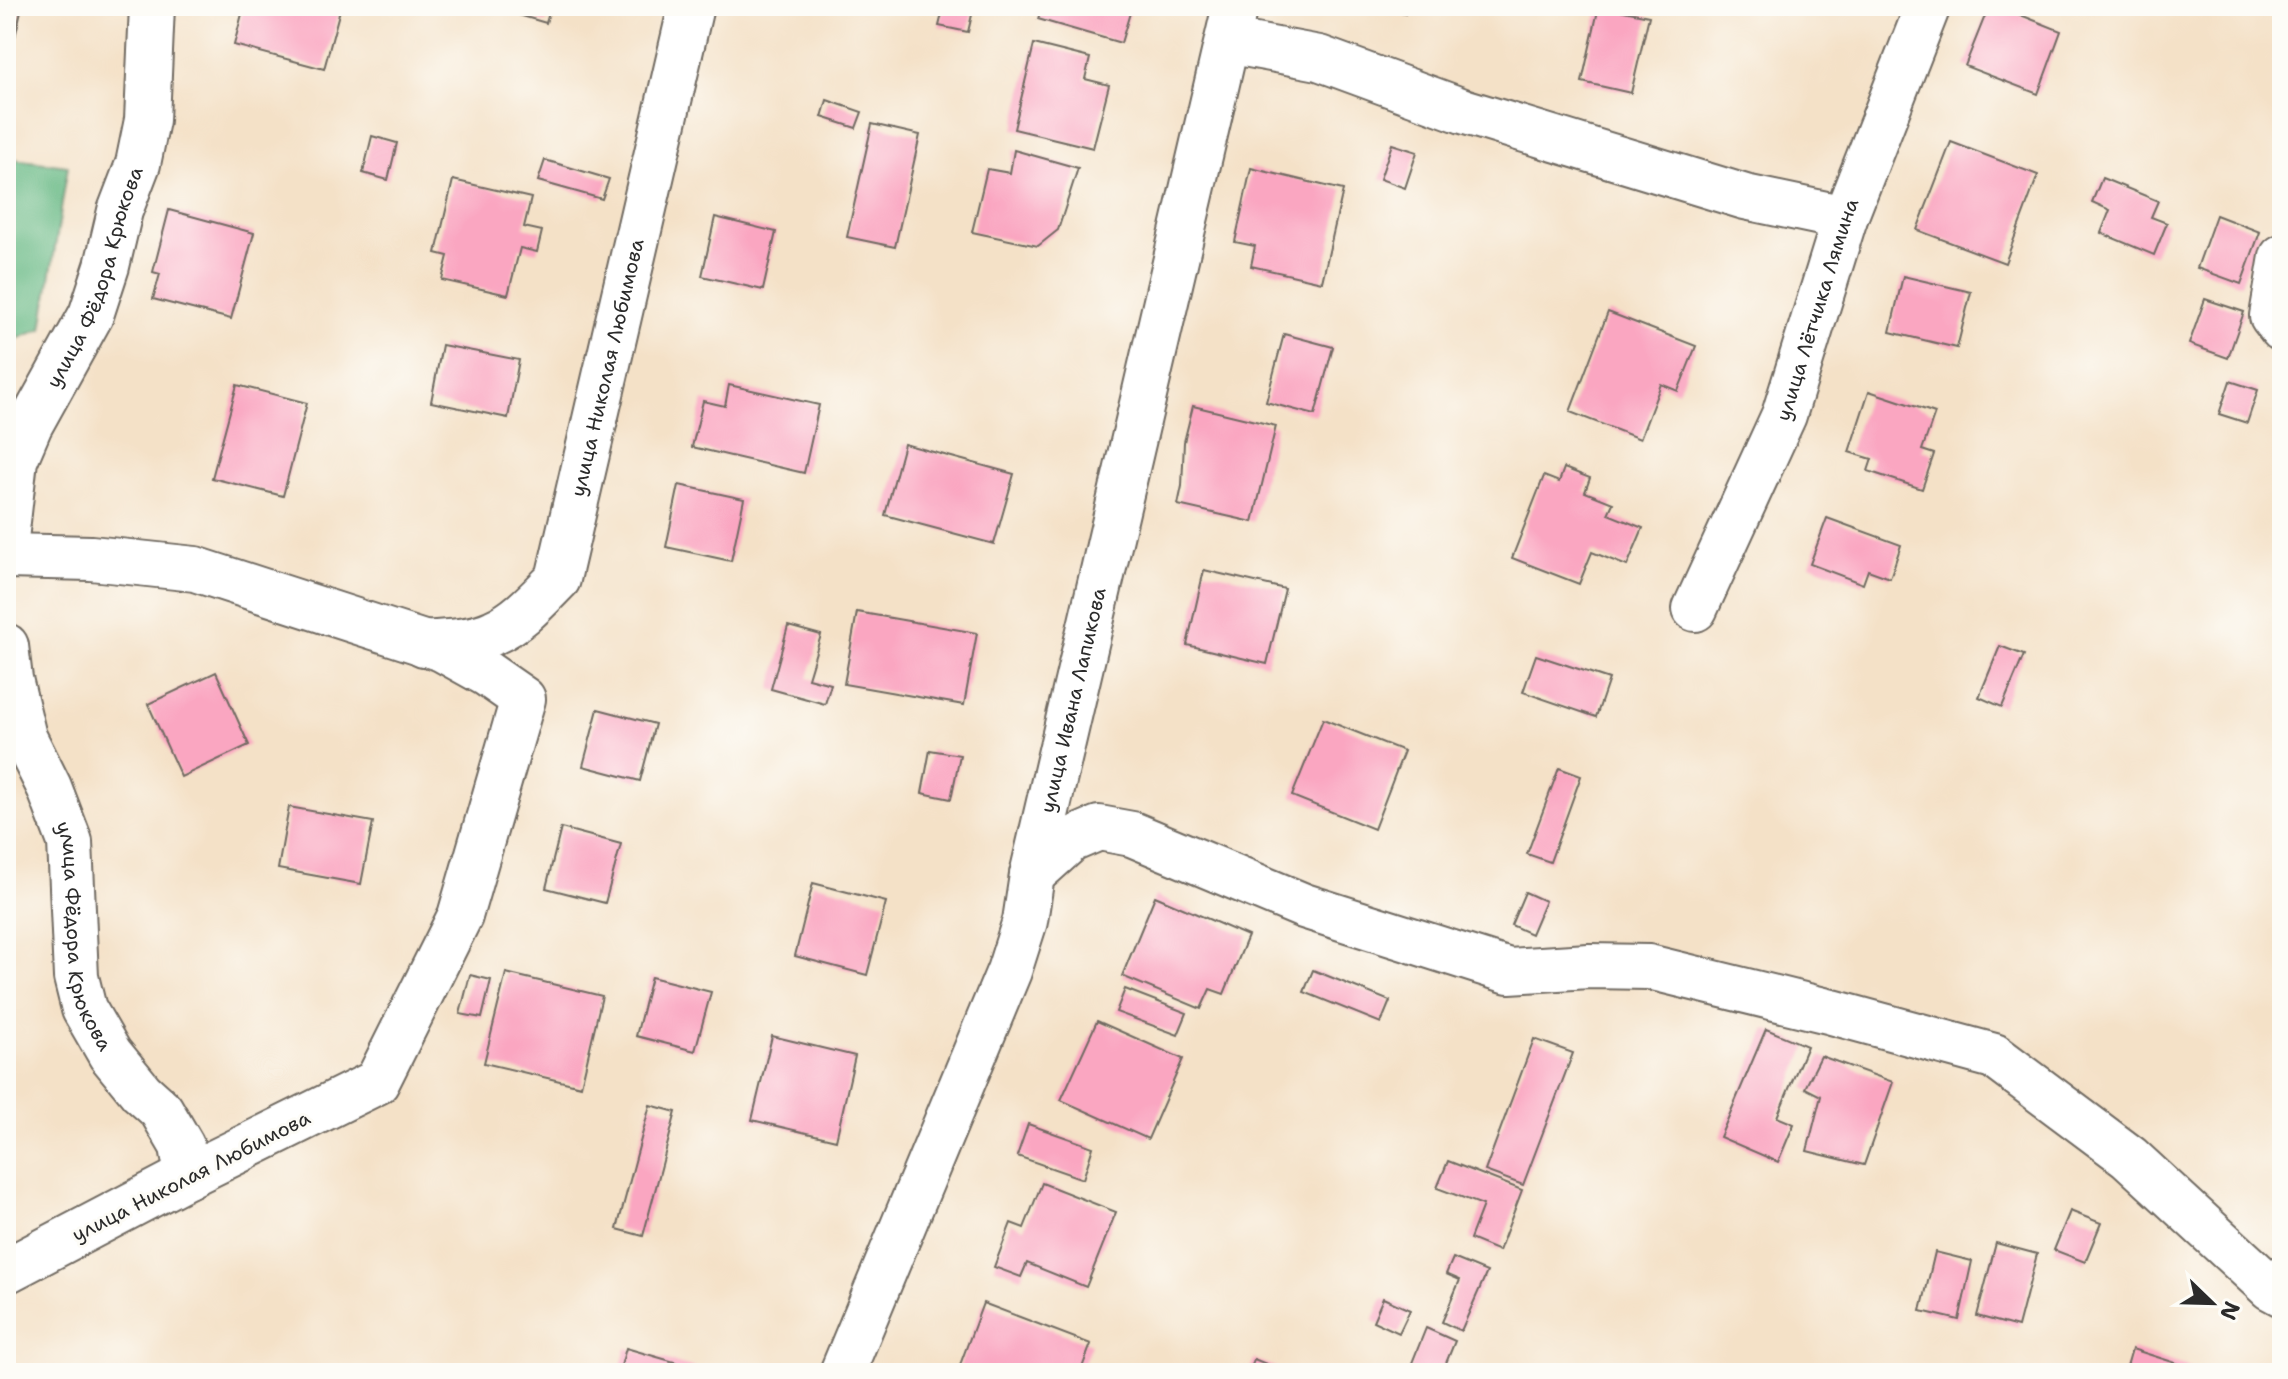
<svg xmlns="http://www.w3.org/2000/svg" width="2288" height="1379" viewBox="0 0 2288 1379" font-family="'Shantell Sans',sans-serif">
	<rect width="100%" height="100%" fill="#fdfcf7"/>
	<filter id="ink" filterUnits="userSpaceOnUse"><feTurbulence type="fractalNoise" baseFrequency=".0125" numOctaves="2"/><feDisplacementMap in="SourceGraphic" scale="16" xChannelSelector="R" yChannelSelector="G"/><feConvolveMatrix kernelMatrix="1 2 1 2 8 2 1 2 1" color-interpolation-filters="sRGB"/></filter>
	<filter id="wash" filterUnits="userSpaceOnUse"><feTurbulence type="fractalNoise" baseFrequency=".006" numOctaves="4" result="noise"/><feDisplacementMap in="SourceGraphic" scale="32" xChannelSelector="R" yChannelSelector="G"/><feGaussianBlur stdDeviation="1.8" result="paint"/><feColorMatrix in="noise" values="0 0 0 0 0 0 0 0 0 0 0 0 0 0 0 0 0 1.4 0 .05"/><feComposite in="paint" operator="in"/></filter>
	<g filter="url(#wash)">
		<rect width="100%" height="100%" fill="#f4e1c7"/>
		<path fill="#68b985" stroke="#4a7258" stroke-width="2" d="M6 158 68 166 42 329 6 343Z"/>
		<g id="blocks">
			<g fill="#faa6c1">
				<path d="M6 6H22L12 51H6Z"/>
				<path d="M244 6H341L324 69 234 45Z"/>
				<path d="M514 6H551L546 23 512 13Z"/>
				<path d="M557 6H597L594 17Z"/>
				<path d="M944 6H974L968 32 939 26Z"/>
				<path d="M1042 6H1132L1121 43 1038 19Z"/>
				<path d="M1376 6H1407L1405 14Z"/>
				<path d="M1599 6 1649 16 1631 93 1582 82Z"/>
				<path d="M1989 6H1998L2061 31 2038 94 1965 66Z"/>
				<path d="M1034 44 1090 58 1085 79 1109 85 1093 148 1014 129Z"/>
				<path d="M827 100 862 112 856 128 822 117Z"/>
				<path d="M872 124 920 135 895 247 847 237Z"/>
				<path d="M372 136 397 143 388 180 363 173Z"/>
				<path d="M1951 142 2038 175 2005 263 1917 230Z"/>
				<path d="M1392 144 1417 152 1405 188 1380 179Z"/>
				<path d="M1014 150 1078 168 1058 230 1038 246 972 232 987 169 1010 173Z"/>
				<path d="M545 160 609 179 602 199 538 181Z"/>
				<path d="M1251 168 1343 190 1322 282 1251 266 1255 246 1235 242Z"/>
				<path d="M2102 178 2158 201 2151 217 2167 223 2154 255 2101 233 2110 210 2092 202Z"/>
				<path d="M453 180 531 198 524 227 542 231 537 252 520 248 508 295 442 280 448 256 436 253Z"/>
				<path d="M169 210 254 233 231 319 153 299 160 274 153 272Z"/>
				<path d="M2216 215 2260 232 2241 284 2197 268Z"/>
				<path d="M715 217 776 232 763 290 702 276Z"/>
				<path d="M1903 276 1971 292 1957 348 1890 332Z"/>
				<path d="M2205 299 2244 312 2228 358 2189 344Z"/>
				<path d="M1608 312 1696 346 1678 391 1661 384 1640 439 1570 412Z"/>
				<path d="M1284 334 1333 347 1315 415 1266 402Z"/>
				<path d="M442 345 519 360 508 418 431 402Z"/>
				<path d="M2230 381 2258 390 2247 423 2219 414Z"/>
				<path d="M237 385 307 403 283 496 212 478Z"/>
				<path d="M729 385 819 405 804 473 692 447 703 401 725 406Z"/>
				<path d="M1869 391 1935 413 1922 450 1934 454 1922 489 1868 471 1872 459 1849 452Z"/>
				<path d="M1193 406 1276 426 1253 522 1178 505 1182 486 1184 442Z"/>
				<path d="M904 444 1014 474 994 544 885 515Z"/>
				<path d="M1564 468 1590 478 1585 492 1613 503 1608 514 1643 528 1627 566 1592 552 1579 584 1512 558 1544 476 1559 482Z"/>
				<path d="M679 485 744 499 731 561 666 547Z"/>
				<path d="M1827 518 1901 545 1890 578 1868 570 1863 584 1810 564Z"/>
				<path d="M1204 570 1285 589 1267 664 1187 645Z"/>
				<path d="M857 612 977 633 964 705 844 684Z"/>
				<path d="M788 626 821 635 808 678 831 684 825 704 771 689Z"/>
				<path d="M2000 646 2024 655 2002 707 1979 697Z"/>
				<path d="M1536 655 1609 679 1596 717 1523 692Z"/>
				<path d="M216 672 249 745 181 777 148 704Z"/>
				<path d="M598 709 655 724 640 781 583 766Z"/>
				<path d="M1323 719 1404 751 1374 829 1292 796Z"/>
				<path d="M930 750 960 755 951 799 922 793Z"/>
				<path d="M1559 768 1581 776 1550 862 1527 854Z"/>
				<path d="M289 807 373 822 361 884 278 869Z"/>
				<path d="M561 828 621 844 605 903 546 888Z"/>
				<path d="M813 883 886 902 867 975 795 956Z"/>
				<path d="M1525 892 1545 901 1531 934 1511 925Z"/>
				<path d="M1155 896 1248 936 1224 994 1210 989 1201 1009 1122 976Z"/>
				<path d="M1313 970 1390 1001 1381 1023 1304 992Z"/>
				<path d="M506 973 602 996 581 1086 484 1063Z"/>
				<path d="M470 975 491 980 482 1018 460 1014Z"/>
				<path d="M651 977 711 992 695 1051 636 1036Z"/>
				<path d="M1125 989 1187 1013 1178 1035 1116 1012Z"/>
				<path d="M1097 1021 1183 1059 1148 1139 1061 1100Z"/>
				<path d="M1766 1029 1807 1046 1777 1117 1794 1124 1778 1162 1720 1137Z"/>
				<path d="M772 1036 855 1056 836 1140 752 1120Z"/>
				<path d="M1534 1039 1573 1053 1523 1185 1485 1171Z"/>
				<path d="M1821 1056 1893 1082 1864 1165 1807 1151 1821 1096 1805 1088Z"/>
				<path d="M650 1105 676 1112 643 1236 617 1229Z"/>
				<path d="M1028 1124 1093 1147 1083 1179 1017 1156Z"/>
				<path d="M1448 1161 1522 1190 1499 1251 1470 1239 1483 1205 1437 1188Z"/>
				<path d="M1042 1183 1116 1212 1086 1287 1027 1263 1021 1277 994 1267 1011 1223 1024 1228Z"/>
				<path d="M2070 1211 2101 1223 2085 1262 2054 1250Z"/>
				<path d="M1996 1243 2037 1254 2018 1327 1977 1316Z"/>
				<path d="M1935 1252 1972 1261 1959 1320 1921 1311Z"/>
				<path d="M1453 1258 1487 1272 1461 1331 1442 1322 1460 1280 1446 1274Z"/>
				<path d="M1383 1298 1410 1310 1399 1333 1373 1321Z"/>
				<path d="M983 1303 1091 1344 1080 1373H957Z"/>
				<path d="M1426 1328 1455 1341 1442 1373H1408Z"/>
				<path d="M626 1348 702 1370V1373H619Z"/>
				<path d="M2132 1349 2204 1372V1373H2125Z"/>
				<path d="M1254 1359 1281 1370 1280 1373H1249Z"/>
			</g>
		</g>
	</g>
	<g filter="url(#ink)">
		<use href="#blocks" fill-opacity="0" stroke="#716b62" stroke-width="2"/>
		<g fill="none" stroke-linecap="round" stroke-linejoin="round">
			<defs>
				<g id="minor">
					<path d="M1228 41 1319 58 1463 111 1745 197 1845 218"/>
					<path d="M2282 257 2272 316 2282 329"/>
					<path id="s1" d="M6 539 15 460 30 425 91 315 107 266 120 211 138 164 147 120 152 6"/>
					<path d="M6 556 91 558 195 569 442 649 487 674 523 699 460 916 377 1082 187 1176 6 1271"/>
					<path id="s2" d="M1695 609 1784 415 1845 218 1928 6"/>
					<path id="s3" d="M424 644C446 642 473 642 494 632 519 621 539 598 558 579L691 6"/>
					<path id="s4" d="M6 646 10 679 24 737 49 787 70 842 76 977 84 1009 110 1054 141 1092 161 1110 182 1146 187 1176"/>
					<path d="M1032 875 1071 840 1099 828 1132 834 1304 906 1509 971 1589 966 1649 967 1832 1012 1994 1056 2129 1157 2271 1288 2282 1294"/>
					<path id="s5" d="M842 1373 1009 971 1025 921 1032 875 1235 6"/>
				</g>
			</defs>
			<use href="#minor" stroke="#716b62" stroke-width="48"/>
			<use href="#minor" stroke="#fff" stroke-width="44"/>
		</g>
	</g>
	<g text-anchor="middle" stroke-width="6" stroke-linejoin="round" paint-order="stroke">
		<g font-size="20" fill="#2b2b2b" stroke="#fdfcf7">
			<text dy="7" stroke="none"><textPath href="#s1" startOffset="280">улица Фёдора Крюкова</textPath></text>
			<text dy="7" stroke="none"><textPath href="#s2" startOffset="324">улица Лётчика Лямина</textPath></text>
			<text dy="7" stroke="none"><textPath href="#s3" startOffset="372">улица Николая Любимова</textPath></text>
			<text dy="7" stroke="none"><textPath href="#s5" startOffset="714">улица Ивана Лапикова</textPath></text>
			<text dy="7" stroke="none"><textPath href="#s4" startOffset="304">улица Фёдора Крюкова</textPath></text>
			<text transform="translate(191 1176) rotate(-27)" y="7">улица Николая Любимова</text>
		</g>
	</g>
	<rect width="2288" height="1379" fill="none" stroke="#fdfcf7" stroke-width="32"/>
	<g transform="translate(2212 1303) rotate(113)" stroke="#fdfcf7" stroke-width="6" paint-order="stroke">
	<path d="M0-6L14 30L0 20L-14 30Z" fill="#2b2b2b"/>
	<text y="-12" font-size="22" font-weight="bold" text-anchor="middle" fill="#2b2b2b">N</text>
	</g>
</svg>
